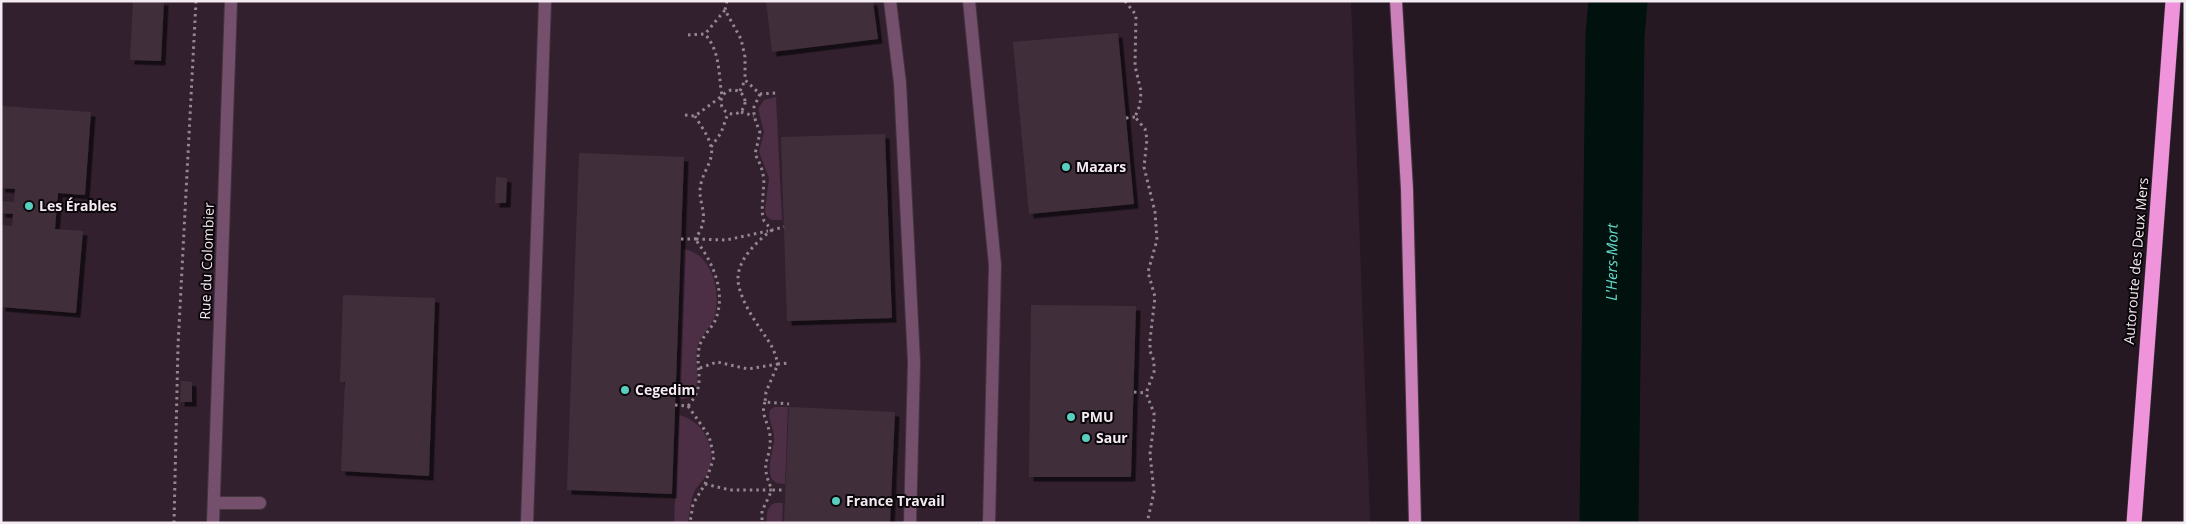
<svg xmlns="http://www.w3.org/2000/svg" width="2186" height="524" viewBox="0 0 2186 524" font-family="'Open Sans',sans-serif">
	<defs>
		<filter id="shadow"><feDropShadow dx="4.5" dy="4.5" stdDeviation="0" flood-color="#0009"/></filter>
	</defs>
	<rect width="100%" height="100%" fill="#261823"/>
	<path fill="#33202f" d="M1 1H1351L1370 523H1Z"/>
	<g fill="#4c2e45">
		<path d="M776 97 782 220H771L766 215 765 210 769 178 759 152 764 132 758 109 764 100Z"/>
		<path d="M683 249C713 253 722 294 714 318 710 328 701 335 698 345 692 360 708 402 679 399Z"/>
		<path d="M774 407H788L785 484C758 485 775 451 774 437 774 428 767 419 770 410Z"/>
		<path d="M679 415C703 421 717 447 709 470 706 479 698 484 694 492 690 502 690 513 688 523H674Z"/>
		<path d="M775 503H783L782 523H767C766 515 767 506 775 503Z"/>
	</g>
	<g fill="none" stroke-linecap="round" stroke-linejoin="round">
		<path stroke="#00110e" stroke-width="59" id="s1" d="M1609 523 1615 36 1618 1"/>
	</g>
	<g fill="#3f2f3b" filter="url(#shadow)">
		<path d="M133 1H164L161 61 130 60Z"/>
		<path d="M766 1H873L878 39 772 52Z"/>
		<path d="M1118 33 1134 204 1029 214 1013 42Z"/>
		<path d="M1 106 91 112 85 195 58 193 55 229 83 231 76 313 1 307V225L12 226 13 214 1 213 2 201 14 202 15 189 1 188Z"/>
		<path d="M885 134 892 318 787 321 781 137Z"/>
		<path d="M579 153 684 157 672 494 567 490Z"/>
		<path d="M496 177 507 178 506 203H495Z"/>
		<path d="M343 295 435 298 429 476 341 471 345 382H340Z"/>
		<path d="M1031 305 1136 306 1131 477H1029Z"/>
		<path d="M181 381 192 382V402H180Z"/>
		<path d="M789 407 895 412 890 523H784Z"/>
	</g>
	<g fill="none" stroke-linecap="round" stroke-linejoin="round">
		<defs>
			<g id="lane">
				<path d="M890 1 900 83 914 362 910 523"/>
				<path d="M969 1 995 265 989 523"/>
				<path d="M214 503H260"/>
				<path d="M527 523 545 1"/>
			</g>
			<path id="street" d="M213 523 231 1"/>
			<path id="primary" d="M1396 1 1407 189 1415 523"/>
			<path id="highway" d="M2134 523 2173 1"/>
		</defs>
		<use href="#lane" stroke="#433540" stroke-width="14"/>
		<use href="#street" stroke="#433540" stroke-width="14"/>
		<use href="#primary" stroke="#433540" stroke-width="14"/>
		<use href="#highway" stroke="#433540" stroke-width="16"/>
		<g stroke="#938790" stroke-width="3" stroke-dasharray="2.5 4" stroke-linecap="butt">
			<path d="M727 1 725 10 741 39 745 57V80L760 94 776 93"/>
			<path d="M1125 1 1136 15 1135 66 1141 91 1140 105 1135 117 1145 129 1147 139 1144 167 1155 212 1157 240 1148 272 1155 297 1150 340V351L1154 361V372L1146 393 1154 413V423L1150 454 1154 492 1147 523"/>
			<path d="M688 35 705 34 725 10"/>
			<circle cx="733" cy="102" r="12"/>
			<path d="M740 91 745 80"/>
			<path d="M760 94 754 107V116L760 133 755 154 761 166 764 179 762 212 764 221 772 230 784 227"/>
			<path d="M741 112 754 116"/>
			<path d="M685 115 695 116 722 96C718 73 721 53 705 34"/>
			<path d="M1126 118 1135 117"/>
			<path d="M711 147 721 133 728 113"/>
			<path d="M772 230C757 241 737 260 738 280 739 296 752 317 761 330 770 343 774 348 778 364L789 363"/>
			<path d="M681 239H695C714 213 694 204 702 180 705 169 714 159 711 147 709 136 700 125 695 116"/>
			<path d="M696 239 726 240 768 231"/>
			<path d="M700 368 717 362 748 369 778 364 766 392 765 402 789 404"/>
			<path d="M1134 392 1146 393"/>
			<path d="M765 402C760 415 769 423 770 436 772 462 758 459 772 490H785"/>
			<path d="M675 405 688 406C707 384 695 371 699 348 701 338 710 330 715 321 727 293 713 262 695 239"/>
			<path d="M688 406 709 436 714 457 705 484 693 504 690 523"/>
			<path d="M705 484 730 490H772L762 511V523"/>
			<path d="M174 523 178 346 196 1"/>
		</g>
		<use href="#lane" stroke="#74506c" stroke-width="12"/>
		<use href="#street" stroke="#74506c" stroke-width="12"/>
		<use href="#primary" stroke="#cc81bb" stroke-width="12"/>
		<use href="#highway" stroke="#ef94db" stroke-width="15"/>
	</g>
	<g fill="#58cebf" stroke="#0b060a" stroke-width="2">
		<circle cx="1066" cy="167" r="5"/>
		<circle cx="29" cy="206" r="5"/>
		<circle cx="625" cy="390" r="5"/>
		<circle cx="1071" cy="417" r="5"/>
		<circle cx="1086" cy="438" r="5"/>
		<circle cx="836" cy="501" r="5"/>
	</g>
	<g text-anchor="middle" stroke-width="4" stroke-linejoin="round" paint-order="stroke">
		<g font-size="14" font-weight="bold" fill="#f4eaf1" stroke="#0b060a" text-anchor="start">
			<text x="1076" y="172">Mazars</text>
			<text x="39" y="211">Les Érables</text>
			<text x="635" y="395">Cegedim</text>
			<text x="1081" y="422">PMU</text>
			<text x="1096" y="443">Saur</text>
			<text x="846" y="506">France Travail</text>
		</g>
		<g font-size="14" fill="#f4eaf1" stroke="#0b060a">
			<text transform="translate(207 261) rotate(-88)" y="5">Rue du Colombier</text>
			<text transform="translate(2136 261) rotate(-85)" y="5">Autoroute des Deux Mers</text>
		</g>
		<g font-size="15" font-style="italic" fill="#66decf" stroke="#0b060a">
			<text dy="5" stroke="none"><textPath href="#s1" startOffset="261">L'Hers-Mort</textPath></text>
		</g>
	</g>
	<rect width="2186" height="524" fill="none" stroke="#f4eaf1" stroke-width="5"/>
</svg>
